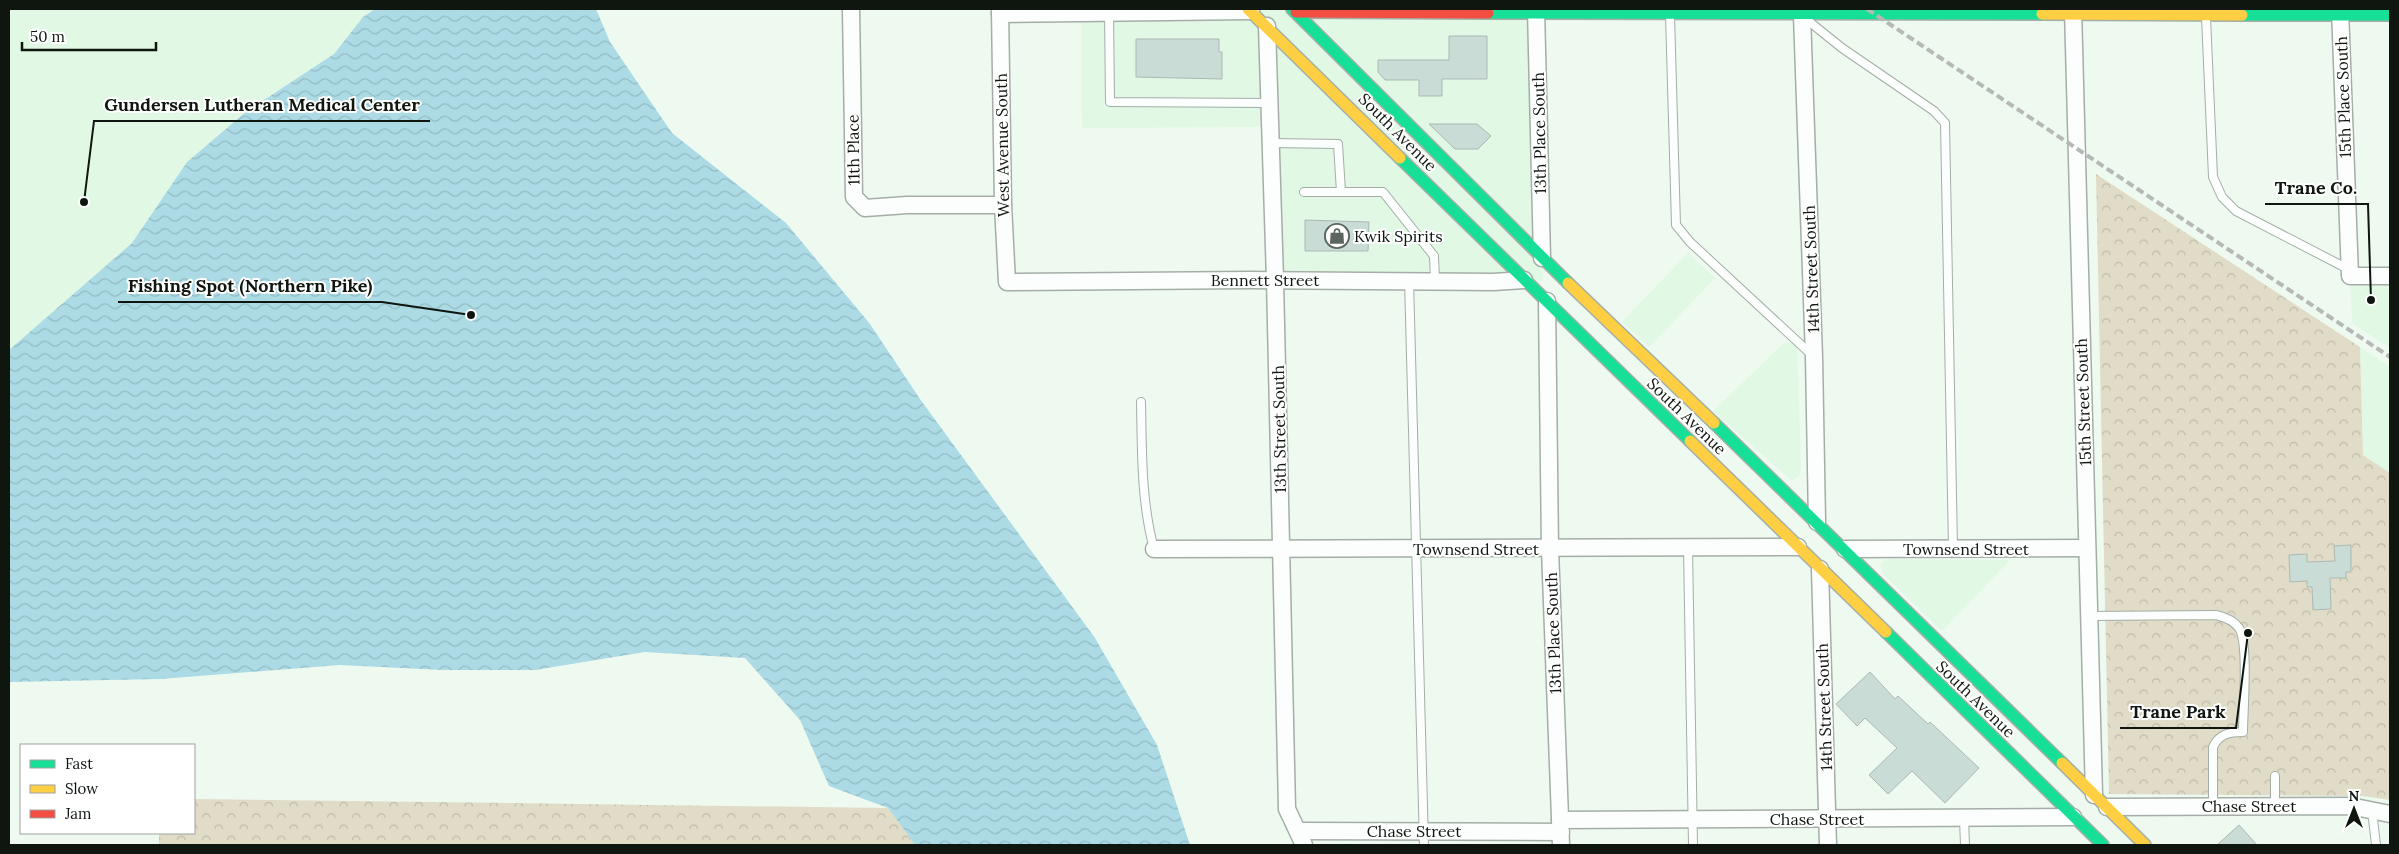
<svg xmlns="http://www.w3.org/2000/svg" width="2399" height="854" viewBox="0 0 2399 854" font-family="Lora,serif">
	<defs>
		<pattern id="park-crowns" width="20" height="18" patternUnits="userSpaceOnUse" patternTransform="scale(1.25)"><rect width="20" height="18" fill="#e1dcc7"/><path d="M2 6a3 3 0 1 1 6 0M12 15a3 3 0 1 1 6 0" fill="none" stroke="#c0bcaa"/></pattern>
		<pattern id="water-waves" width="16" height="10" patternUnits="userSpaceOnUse" patternTransform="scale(1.25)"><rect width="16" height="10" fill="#acdbe6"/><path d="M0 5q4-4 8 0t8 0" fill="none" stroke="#93bbc4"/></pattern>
	</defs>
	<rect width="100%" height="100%" fill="#eefaf0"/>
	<g fill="#e1f8e5">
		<path d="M9 9H375L363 17 334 54 247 111 187 162 132 243 9 350Z"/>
		<path d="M1000 9H1403L1536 12 1543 280H1275L1270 127 1082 128 1081 13Z"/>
		<path d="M1688 253 1715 278 1649 347 1622 322Z"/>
		<path d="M2350 276H2390V348L2352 323Z"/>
		<path d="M1784 343H1797L1801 468 1799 476 1792 481 1713 411Z"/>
		<path d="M2360 347 2390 367V473L2363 455Z"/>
		<path d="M1886 559 2010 560 1942 631 1883 574 1881 564Z"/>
	</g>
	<g fill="url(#park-crowns)">
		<path d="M2096 174 2360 347 2363 455 2390 473V800L2363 796 2109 794Z"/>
		<path d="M194 799 888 808 915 845H159V833H194Z"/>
	</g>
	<path fill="url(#water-waves)" d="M375 9H596L610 42 672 133 786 223 870 324 920 399 1095 638 1157 745 1190 845H915L888 808 829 786 800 720 745 658 645 652 535 670H443L340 665 161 679 9 682V350L132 243 187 162 247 111 334 54 363 17Z"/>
	<g fill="#cadcd6" stroke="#adb8b3">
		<path d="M1449 36H1487V79H1442V96H1419V80H1385L1378 72V60H1449Z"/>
		<path d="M1136 39H1219V52H1222V79L1136 77Z"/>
		<path d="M1429 124H1477L1491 136 1478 149H1455Z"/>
		<path d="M1305 220 1369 222 1368 251H1305Z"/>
		<path d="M2351 545V572H2346V578H2330L2331 609 2313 610 2312 587H2307V581L2290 582 2289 555 2307 554V562L2335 561 2334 546Z"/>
		<path d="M1870 672 1895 699 1898 696 1928 724 1930 722 1979 768 1945 803 1912 771 1888 794 1869 775 1897 748 1865 718 1857 726 1836 704Z"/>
		<path d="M2239 825 2257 845H2217Z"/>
	</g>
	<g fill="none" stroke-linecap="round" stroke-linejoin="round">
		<defs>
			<g id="lane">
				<path d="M1109 12 1110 102 1269 103"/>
				<path d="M1670 15 1676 225 1690 242 1812 355"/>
				<path d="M2206 17 2213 177 2222 197 2236 211 2350 270"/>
				<path d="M1806 19 1842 48 1934 111 1945 123 1953 549"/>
				<path d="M1271 143 1338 144 1341 192"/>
				<path d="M1304 192H1383L1434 256 1435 280"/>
				<path d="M1409 280 1424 845"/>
				<path d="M1141 402C1142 451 1141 501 1154 549"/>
				<path d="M1688 548 1693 845"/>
				<path d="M2089 616 2216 615C2225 617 2234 621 2239 628 2249 643 2243 711 2243 732 2229 732 2219 734 2213 747V806"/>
				<path d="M2275 806V776"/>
				<path d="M2372 810 2376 845"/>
				<path d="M1964 819 1965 845"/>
			</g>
			<g id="street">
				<path d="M851 9 854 197 865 208 907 205H1003"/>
				<path d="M1000 9 1003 205 1007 282 1250 280 1493 282 1524 280"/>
				<path d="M1536 9 1542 258"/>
				<path d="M2073 9 2094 795"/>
				<path d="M2340 9 2350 276H2390"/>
				<path d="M1000 14 1251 11"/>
				<path d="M1802 15 1814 357 1817 522"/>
				<path d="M1267 26 1275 280 1287 809 1304 845"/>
				<path d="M1547 301 1550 549 1561 845"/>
				<path d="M1154 549 1798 547"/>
				<path d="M1845 549 2087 548"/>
				<path d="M1820 569 1828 845"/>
				<path d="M2107 807 2350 806 2390 814"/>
				<path d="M1560 820 2073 817"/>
				<path d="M1298 831 1561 832"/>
			</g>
			<g id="fast">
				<path d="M1292 9 1568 283"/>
				<path d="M1488 13 2042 14"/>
				<path d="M2242 15H2390"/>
				<path d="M1400 158 1690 441"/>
				<path d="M1714 423 2062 763"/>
				<path d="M1886 632 2103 845"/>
			</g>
			<g id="slow">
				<path d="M1248 9 1400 158"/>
				<path d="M2042 14 2242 15"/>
				<path d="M1568 283 1714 423"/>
				<path d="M1690 441 1886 632"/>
				<path d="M2062 763 2145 845"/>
			</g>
			<path id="jam" d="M1296 12 1488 13"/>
		</defs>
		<use href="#lane" stroke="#a4aea6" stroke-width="10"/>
		<use href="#street" stroke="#a4aea6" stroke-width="19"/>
		<use href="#fast" stroke="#a4aea6" stroke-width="14"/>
		<use href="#slow" stroke="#a4aea6" stroke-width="14"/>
		<use href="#jam" stroke="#a4aea6" stroke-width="14"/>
		<use href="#lane" stroke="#fcfefd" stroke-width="8"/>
		<use href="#street" stroke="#fcfefd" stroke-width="16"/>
		<use href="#fast" stroke="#16e098" stroke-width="11"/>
		<use href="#slow" stroke="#ffcf43" stroke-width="11"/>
		<use href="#jam" stroke="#f24e42" stroke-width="11"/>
		<path stroke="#b6b9b6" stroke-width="4" stroke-dasharray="8 4" stroke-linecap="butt" d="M1867 9 2390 357"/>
	</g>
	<defs>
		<symbol id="shop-ring" viewBox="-11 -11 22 22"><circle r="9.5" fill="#fff" stroke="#5c665e" stroke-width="1.5"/><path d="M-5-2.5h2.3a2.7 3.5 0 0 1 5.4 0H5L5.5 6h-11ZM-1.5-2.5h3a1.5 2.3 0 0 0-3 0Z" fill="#5c665e"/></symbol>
	</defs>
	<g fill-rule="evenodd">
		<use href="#shop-ring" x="1323" y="222" width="28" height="28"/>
	</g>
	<g text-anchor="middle" stroke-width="4" stroke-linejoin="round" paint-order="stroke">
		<g font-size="16" fill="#0e160f" stroke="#fff">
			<text transform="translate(2343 97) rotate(-92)" y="6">15th Place South</text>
			<text transform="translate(1398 132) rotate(45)" y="6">South Avenue</text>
			<text transform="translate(1539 133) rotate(-91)" y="6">13th Place South</text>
			<text transform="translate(1002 145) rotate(-91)" y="6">West Avenue South</text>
			<text transform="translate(853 150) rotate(-91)" y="6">11th Place</text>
			<text transform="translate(1811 269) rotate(-92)" y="6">14th Street South</text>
			<text x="1265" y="286">Bennett Street</text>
			<text transform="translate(2083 402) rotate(-92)" y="6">15th Street South</text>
			<text transform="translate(1687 416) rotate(44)" y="6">South Avenue</text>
			<text transform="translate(1279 429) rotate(-91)" y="6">13th Street South</text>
			<text x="1476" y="555">Townsend Street</text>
			<text x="1966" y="555">Townsend Street</text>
			<text transform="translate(1553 633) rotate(-92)" y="6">13th Place South</text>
			<text transform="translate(1976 699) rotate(44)" y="6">South Avenue</text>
			<text transform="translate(1824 707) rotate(-92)" y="6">14th Street South</text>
			<text x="2249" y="812">Chase Street</text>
			<text x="1817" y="825">Chase Street</text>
			<text x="1414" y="837">Chase Street</text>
		</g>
		<g font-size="16" fill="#0e160f" stroke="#fff" text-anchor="start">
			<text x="1354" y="242">Kwik Spirits</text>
		</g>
	</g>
	<path fill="none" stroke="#0e160f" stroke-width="2" d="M84 202L94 121H430M2371 300L2368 204H2265M471 315L382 302H118M2248 633L2236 728H2120"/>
	<g fill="#0e160f" stroke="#fff" stroke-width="2">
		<circle cx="84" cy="202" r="5"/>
		<circle cx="2371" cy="300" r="5"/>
		<circle cx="471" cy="315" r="5"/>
		<circle cx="2248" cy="633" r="5"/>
	</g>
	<g font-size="18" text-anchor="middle" font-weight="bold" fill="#0e160f" stroke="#fff" stroke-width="4" stroke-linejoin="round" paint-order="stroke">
		<text x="262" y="111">Gundersen Lutheran Medical Center</text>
		<text x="2316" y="194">Trane Co.</text>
		<text x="250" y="292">Fishing Spot (Northern Pike)</text>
		<text x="2178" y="718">Trane Park</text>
	</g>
	<rect width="2399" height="854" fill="none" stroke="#0e160f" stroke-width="20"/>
	<rect x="20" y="744" width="175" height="90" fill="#ffffff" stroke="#9fa29f"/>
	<rect x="30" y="760" width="25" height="8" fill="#16e098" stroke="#9fa29f"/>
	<text x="65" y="769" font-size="15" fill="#0e160f">Fast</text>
	<rect x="30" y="785" width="25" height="8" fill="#ffcf43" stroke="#9fa29f"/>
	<text x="65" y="794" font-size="15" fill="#0e160f">Slow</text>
	<rect x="30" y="810" width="25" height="8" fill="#f24e42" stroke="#9fa29f"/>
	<text x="65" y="819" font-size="15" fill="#0e160f">Jam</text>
	<g transform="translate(2354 809)" stroke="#ffffff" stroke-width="4" paint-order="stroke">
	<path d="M0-4L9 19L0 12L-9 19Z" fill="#0e160f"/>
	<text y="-8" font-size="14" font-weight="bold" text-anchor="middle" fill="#0e160f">N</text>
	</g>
	<path d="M22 42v8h134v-8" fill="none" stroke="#0e160f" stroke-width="2.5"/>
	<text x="30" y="42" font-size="15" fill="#0e160f" stroke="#ffffff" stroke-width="4" paint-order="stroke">50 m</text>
</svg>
